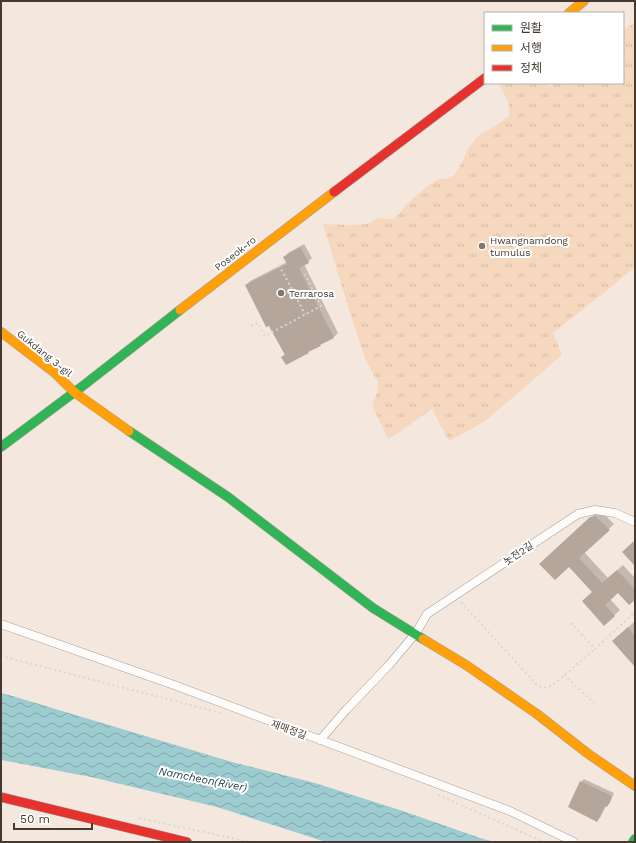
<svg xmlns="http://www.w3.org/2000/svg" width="636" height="843" viewBox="0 0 636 843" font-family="'Work Sans','Noto Sans KR',sans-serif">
	<defs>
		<pattern id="park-tufts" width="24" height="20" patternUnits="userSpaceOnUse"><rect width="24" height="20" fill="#f6d8be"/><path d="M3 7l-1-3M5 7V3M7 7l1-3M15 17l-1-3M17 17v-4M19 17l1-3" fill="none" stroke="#d4baa4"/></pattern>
		<pattern id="water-waves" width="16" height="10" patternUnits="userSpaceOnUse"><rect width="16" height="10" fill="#9cccd0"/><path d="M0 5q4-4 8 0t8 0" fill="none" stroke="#81a7a9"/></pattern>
	</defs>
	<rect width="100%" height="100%" fill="#f4e8de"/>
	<path fill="url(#park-tufts)" d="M635 23V267L604 293 553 333 562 355 484 422 449 441 432 409 395 435 388 439 372 405 377 393 378 382 366 361 350 313 323 224 349 225 367 224 379 218 393 219 399 214 406 205 426 187 438 179H445L453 176 459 168 468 149 478 136 498 124 509 116V103L498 83H542L551 86 556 83H623V30Z"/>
	<path fill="url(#water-waves)" d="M1 693 9 695 232 762 315 783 406 812 483 839 495 842H326L217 807 91 777 1 760Z"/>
	<g fill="#0003">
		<path d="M304 244 312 258 308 262 304 264 338 333 334 337 323 342 308 352 286 364 282 357 285 354 246 285 250 281 287 262 284 257 288 253Z"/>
		<path d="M601 511 614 524 584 552 608 578 623 565 635 578V598L618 592 610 599 620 610 604 625 593 592 569 566 546 559 597 512Z"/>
		<path d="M635 621V666L619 636Z"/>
		<path d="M584 779 614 793 610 803 607 806H606L600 818 597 821 581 782Z"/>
	</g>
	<g fill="#b4a69a">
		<path d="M300 247 309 263 299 268 334 338 320 345 321 346 308 352 309 353 286 365 281 357 285 355 269 326 266 327 245 285 287 264 283 257Z"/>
		<path d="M595 516 610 530 579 558 602 583 617 570 635 590V600L629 605 618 593 605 605 615 616 604 626 582 601 592 592 569 567 555 580 539 564 590 517Z"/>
		<path d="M635 540V566L622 552Z"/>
		<path d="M628 627 635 636V667L612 641Z"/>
		<path d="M580 781 612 796 607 807 605 806 597 822 568 807Z"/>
	</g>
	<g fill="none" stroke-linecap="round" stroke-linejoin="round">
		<defs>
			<g id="street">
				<path d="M1 624 174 685 510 811 574 842"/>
				<path d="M320 740 346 710 389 665 416 633 427 614 578 514 595 510 615 513 635 522"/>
			</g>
			<g id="fast">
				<path d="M129 431 228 497 373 608 423 639"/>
				<path d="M1 447 84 385 180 310"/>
				<path d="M633 842 635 839"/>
			</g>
			<g id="slow">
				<path d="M569 13 584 1"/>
				<path d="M180 310 334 192"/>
				<path d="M1 332 55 373 74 392 129 431"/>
				<path d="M423 639 466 665 537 714 587 753 635 786"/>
			</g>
			<g id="jam">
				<path d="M334 192 485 78"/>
				<path d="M1 797 187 842"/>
			</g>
		</defs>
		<use href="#street" stroke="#a99f97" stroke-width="9"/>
		<use href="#fast" stroke="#a99f97" stroke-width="10"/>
		<use href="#slow" stroke="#a99f97" stroke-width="10"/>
		<use href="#jam" stroke="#a99f97" stroke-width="10"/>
		<g stroke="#dad6d4" stroke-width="2" stroke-dasharray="2 3" stroke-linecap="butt">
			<path d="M279 265 305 314"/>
			<path d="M251 326 258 323 265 336 321 306 305 274"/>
			<path d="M461 602 536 684C544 689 547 688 555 683L595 649"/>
			<path d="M571 623 595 649 635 612"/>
			<path d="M1 656 221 713"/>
			<path d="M564 675 594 703"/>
			<path d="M438 795 544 842"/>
			<path d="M139 818 250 842"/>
		</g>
		<use href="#street" stroke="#fdfcfa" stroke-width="8"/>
		<use href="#fast" stroke="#30b455" stroke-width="9"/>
		<use href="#slow" stroke="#ff9f0a" stroke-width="9"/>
		<use href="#jam" stroke="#e5322d" stroke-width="9"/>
	</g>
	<g fill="#82776e" stroke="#fff" stroke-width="1.5">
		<circle cx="482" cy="246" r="4"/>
		<circle cx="281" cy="293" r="4"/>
	</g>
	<g text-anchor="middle" stroke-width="4" stroke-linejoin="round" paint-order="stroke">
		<g font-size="10" fill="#443a31" stroke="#fff" text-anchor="start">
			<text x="490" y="244">Hwangnamdong<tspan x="490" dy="12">tumulus</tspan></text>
			<text x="289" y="297">Terrarosa</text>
		</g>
		<g font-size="10" fill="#443a31" stroke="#fff">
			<text transform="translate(235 253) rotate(-38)" y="4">Poseok-ro</text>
			<text transform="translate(45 353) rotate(39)" y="4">Gukdang 3-gil</text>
			<text transform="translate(518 553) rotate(-34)" y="4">놋전2길</text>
			<text transform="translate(289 729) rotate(20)" y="4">재매정길</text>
		</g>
		<g font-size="11" font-style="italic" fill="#163b40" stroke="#fff">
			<text transform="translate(203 779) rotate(11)" y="4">Namcheon(River)</text>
		</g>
	</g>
	<rect width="636" height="843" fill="none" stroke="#443a31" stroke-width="4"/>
	<rect x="484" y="12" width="140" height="72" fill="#ffffff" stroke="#b4b0ad"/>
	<rect x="492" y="25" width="20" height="6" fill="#30b455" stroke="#b4b0ad"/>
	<text x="520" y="32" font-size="12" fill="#443a31">원활</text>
	<rect x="492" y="45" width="20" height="6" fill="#ff9f0a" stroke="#b4b0ad"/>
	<text x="520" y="52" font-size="12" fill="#443a31">서행</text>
	<rect x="492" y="65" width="20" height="6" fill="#e5322d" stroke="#b4b0ad"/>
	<text x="520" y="72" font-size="12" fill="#443a31">정체</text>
	<path d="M14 823v6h78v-6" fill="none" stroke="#443a31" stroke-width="2"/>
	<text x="20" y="823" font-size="12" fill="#443a31" stroke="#ffffff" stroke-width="3" paint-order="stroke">50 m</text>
</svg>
